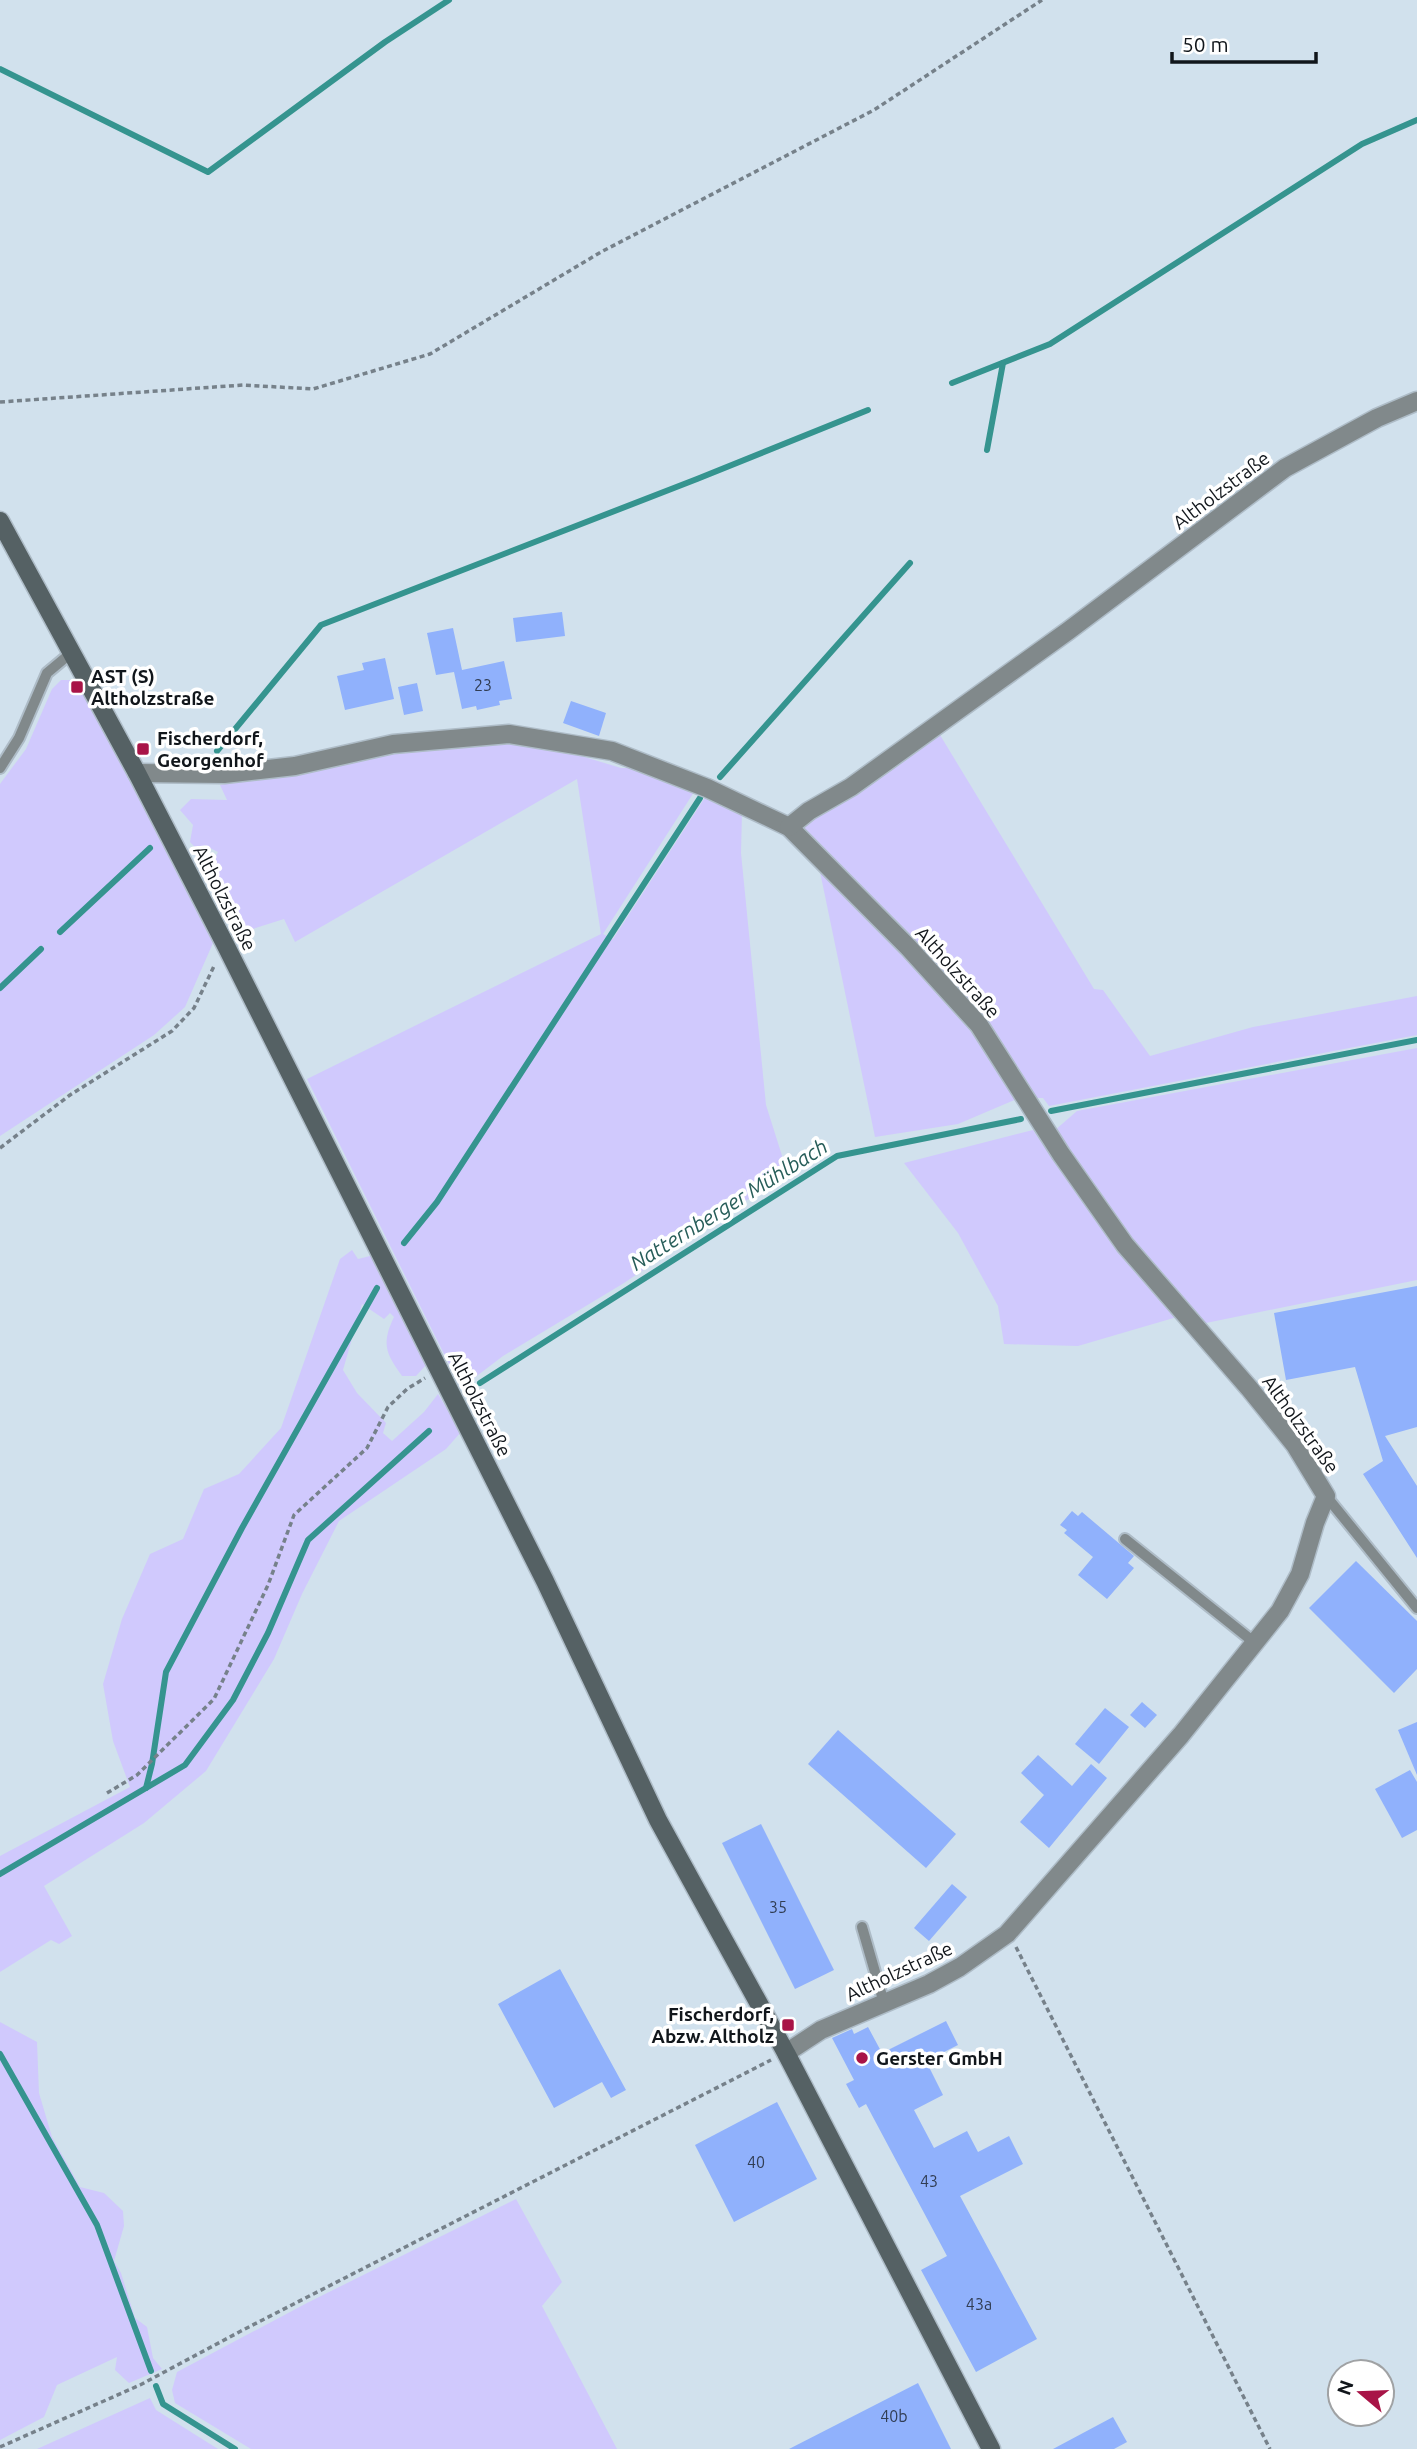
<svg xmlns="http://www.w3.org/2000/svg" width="1417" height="2449" viewBox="0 0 1417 2449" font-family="Ubuntu,sans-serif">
	<rect width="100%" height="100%" fill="#d1e1ed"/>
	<g fill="#d0c9fd">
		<path d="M61 680H74L84 687 213 943 185 1007 154 1035 0 1136V784L26 749 52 689Z"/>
		<path d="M937 730 1094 989 1103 990 1150 1056 1253 1027 1417 996V1035L1049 1106 1043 1098H1034L974 1004 868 894 801 834V820Z"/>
		<path d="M496 743H538L621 768H645L696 789 603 934 613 939 704 799 710 795 742 812 741 853 766 1105 784 1162 750 1198 624 1283 503 1356 461 1388 307 1079 601 934 577 779 295 942 284 919 240 933 207 874 218 852 204 845 200 852 190 842 193 825 180 810 191 799 227 800 220 785 356 758 433 747Z"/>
		<path d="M819 867 967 1021 1019 1098 958 1124 875 1137Z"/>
		<path d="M1417 1048V1280L1201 1324 1136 1249 1054 1131 1077 1111Z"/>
		<path d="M1033 1130C1078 1195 1122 1260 1177 1317L1078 1346 1004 1344 998 1306 958 1233 904 1163Z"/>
		<path d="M352 1250 358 1259 374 1255 427 1364 416 1376H402C386 1354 381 1344 394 1317L390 1313 384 1319 362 1304 343 1370 357 1393 386 1423 383 1433 392 1441 424 1412 438 1394 461 1432 446 1449 339 1521 302 1594 274 1659 206 1771 144 1823 44 1886 72 1936 59 1944 51 1940 0 1972V1856L130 1787 113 1741 103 1684 122 1619 150 1554 183 1539 204 1489 239 1474 281 1428 340 1259Z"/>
		<path d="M0 2022 37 2042 39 2093 52 2137 80 2187 104 2193 123 2211 124 2226 114 2261 121 2273 135 2318 147 2327 153 2358 162 2369 129 2383 115 2370 117 2357 57 2385 44 2417 0 2440Z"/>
		<path d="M516 2199 562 2282 542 2306 617 2449H251L175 2403 172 2390 177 2372 307 2303Z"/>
		<path d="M150 2398 156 2410 218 2449H37Z"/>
	</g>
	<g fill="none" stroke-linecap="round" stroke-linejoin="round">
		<g stroke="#35948f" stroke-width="6">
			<path d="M0 69 208 172 385 42 449 0"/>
			<path d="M952 383 1050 344 1362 144 1417 120"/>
			<path d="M987 450 1003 363"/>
			<path d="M217 751 321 625 697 479 868 410"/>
			<path d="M720 777 910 563"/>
			<path d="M60 932 150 848"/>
			<path d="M0 988 41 949"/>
			<path d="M1051 1111 1417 1040"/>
			<path d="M404 1243 437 1202 700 798"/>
			<path d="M480 1383 837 1156 1021 1119"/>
			<path d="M146 1788 152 1764 166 1672 242 1528 377 1288"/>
			<path d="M0 1874 185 1765 233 1700 268 1633 308 1540 429 1431"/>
			<path d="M0 2054 97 2225 151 2371"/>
			<path d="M156 2386 163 2404 235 2449"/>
		</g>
	</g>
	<g fill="#90b1fc">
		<path d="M562 612 565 636 516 642 513 618Z"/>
		<path d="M453 628 462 670 504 661 512 699 499 701 500 705 477 710 476 706 462 709 454 672 436 675 427 633Z"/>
		<path d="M385 658 394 699 345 710 337 676 364 670 362 663Z"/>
		<path d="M417 683 423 711 404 715 398 687Z"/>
		<path d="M571 701 606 713 599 736 563 723Z"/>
		<path d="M1417 1286V1427L1385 1436 1417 1486V1558L1363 1474 1383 1461 1355 1367 1286 1380 1274 1313Z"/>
		<path d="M1072 1511 1078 1516 1082 1512 1134 1556 1128 1563 1134 1568 1107 1599 1078 1575 1093 1557 1064 1533 1067 1530 1060 1525Z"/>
		<path d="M1356 1561 1417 1621V1669L1394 1693 1309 1608Z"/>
		<path d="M1142 1702 1157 1715 1145 1728 1130 1715Z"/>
		<path d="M1105 1708 1129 1727 1099 1764 1075 1744Z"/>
		<path d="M1417 1722V1775L1398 1730Z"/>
		<path d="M838 1730 956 1834 926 1868 808 1764Z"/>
		<path d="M1038 1755 1072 1786 1091 1764 1107 1778 1049 1848 1020 1822 1044 1795 1021 1773Z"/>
		<path d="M1410 1770 1417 1782V1830L1402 1838 1375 1789Z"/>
		<path d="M761 1824 834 1970 795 1989 722 1843Z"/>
		<path d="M952 1884 967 1897 929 1941 914 1928Z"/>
		<path d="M560 1969 626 2090 611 2098 602 2082 554 2108 498 2004Z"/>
		<path d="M946 2021 958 2045 926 2061 943 2095 914 2110 934 2148 967 2131 978 2152 1009 2136 1023 2164 960 2196 1037 2339 976 2372 921 2270 947 2256 866 2104 859 2108 846 2084 854 2080 832 2038 852 2029 854 2034 868 2027 882 2053Z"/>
		<path d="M777 2102 817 2179 734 2222 695 2145Z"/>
		<path d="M918 2383 951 2449H789Z"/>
		<path d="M1113 2417 1127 2442 1114 2449H1053Z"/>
	</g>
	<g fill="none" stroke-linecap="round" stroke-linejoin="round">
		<defs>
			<g id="lane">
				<path d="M0 768 19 738 47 673 71 653"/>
				<path d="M1326 1496 1417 1608"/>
				<path d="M1125 1539 1255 1643"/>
				<path d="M862 1927 884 2003"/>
			</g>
			<g id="street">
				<path d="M137 773 224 774 295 766 393 744 509 734 612 751 707 788 789 827 908 947 979 1025 1061 1154 1125 1245 1249 1388 1295 1445 1326 1496 1315 1523 1300 1574 1280 1611 1181 1735 1007 1934 960 1967 929 1984 821 2030 786 2053"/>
				<path d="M789 827 809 811 851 787 1068 631 1285 468 1377 418 1417 401"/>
			</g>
			<path id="secondary" d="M0 521 137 773 225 944 545 1581 658 1820 786 2053 991 2449"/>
		</defs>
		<use href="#lane" stroke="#aebcc7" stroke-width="14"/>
		<use href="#street" stroke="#aebcc7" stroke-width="21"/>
		<use href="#secondary" stroke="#aebcc7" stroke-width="21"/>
		<g stroke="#76818a" stroke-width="3.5" stroke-dasharray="5 3.5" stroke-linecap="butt">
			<path d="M0 402 243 385 313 389 430 354 601 252 874 110 1042 0"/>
			<path d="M0 1148 70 1095 172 1031 194 1008 215 964"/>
			<path d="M107 1793 137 1775 214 1699 268 1585 294 1515 367 1448 388 1407 407 1389 425 1378"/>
			<path d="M1016 1947 1270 2449"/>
			<path d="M0 2447 140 2385 241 2331 771 2060"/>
		</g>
		<use href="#lane" stroke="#81898b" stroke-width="10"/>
		<use href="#street" stroke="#81898b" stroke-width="18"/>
		<use href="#secondary" stroke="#556164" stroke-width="18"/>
	</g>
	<g fill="#a81447" stroke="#fff" stroke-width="2.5">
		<rect x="70" y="680" width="14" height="14" rx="3.5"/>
		<rect x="136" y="742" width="14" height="14" rx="3.5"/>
		<rect x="781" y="2018" width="14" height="14" rx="3.5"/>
		<circle cx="862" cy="2058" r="7"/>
	</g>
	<g text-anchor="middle" stroke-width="7" stroke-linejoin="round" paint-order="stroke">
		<g font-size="16" fill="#313d53">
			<text x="483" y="691">23</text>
			<text x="778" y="1913">35</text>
			<text x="756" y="2168">40</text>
			<text x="929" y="2187">43</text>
			<text x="979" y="2310">43a</text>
			<text x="894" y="2422">40b</text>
		</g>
		<g font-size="19" fill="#11161b" stroke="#fff">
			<text transform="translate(1221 490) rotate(-37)" y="7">Altholzstraße</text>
			<text transform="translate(225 898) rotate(63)" y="7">Altholzstraße</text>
			<text transform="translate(958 972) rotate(48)" y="7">Altholzstraße</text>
			<text transform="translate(480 1404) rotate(63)" y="7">Altholzstraße</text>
			<text transform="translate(1301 1424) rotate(54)" y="7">Altholzstraße</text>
			<text transform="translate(899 1971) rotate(-25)" y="7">Altholzstraße</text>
		</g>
		<g font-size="19" font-weight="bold" fill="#11161b" stroke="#fff" text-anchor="start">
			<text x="91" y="683">AST (S)<tspan x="91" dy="22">Altholzstraße</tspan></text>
			<text x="157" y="745">Fischerdorf,<tspan x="157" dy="22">Georgenhof</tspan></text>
			<text x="774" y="2021" text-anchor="end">Fischerdorf,<tspan x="774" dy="22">Abzw. Altholz</tspan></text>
			<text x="876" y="2065">Gerster GmbH</text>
		</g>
		<g font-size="21" font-style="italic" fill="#275d59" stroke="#fff">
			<text transform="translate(729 1205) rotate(-32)" y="7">Natternberger Mühlbach</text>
		</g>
	</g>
	<g transform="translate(1361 2393) rotate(289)"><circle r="33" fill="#ffffff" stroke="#a0a2a4" stroke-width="2"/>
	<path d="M0-5L12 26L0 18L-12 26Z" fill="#a81447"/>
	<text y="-10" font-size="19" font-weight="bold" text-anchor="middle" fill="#11161b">N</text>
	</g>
	<path d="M1172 52v10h144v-10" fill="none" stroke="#11161b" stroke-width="3.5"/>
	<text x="1182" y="52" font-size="21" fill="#11161b" stroke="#ffffff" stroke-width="5" paint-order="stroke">50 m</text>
</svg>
